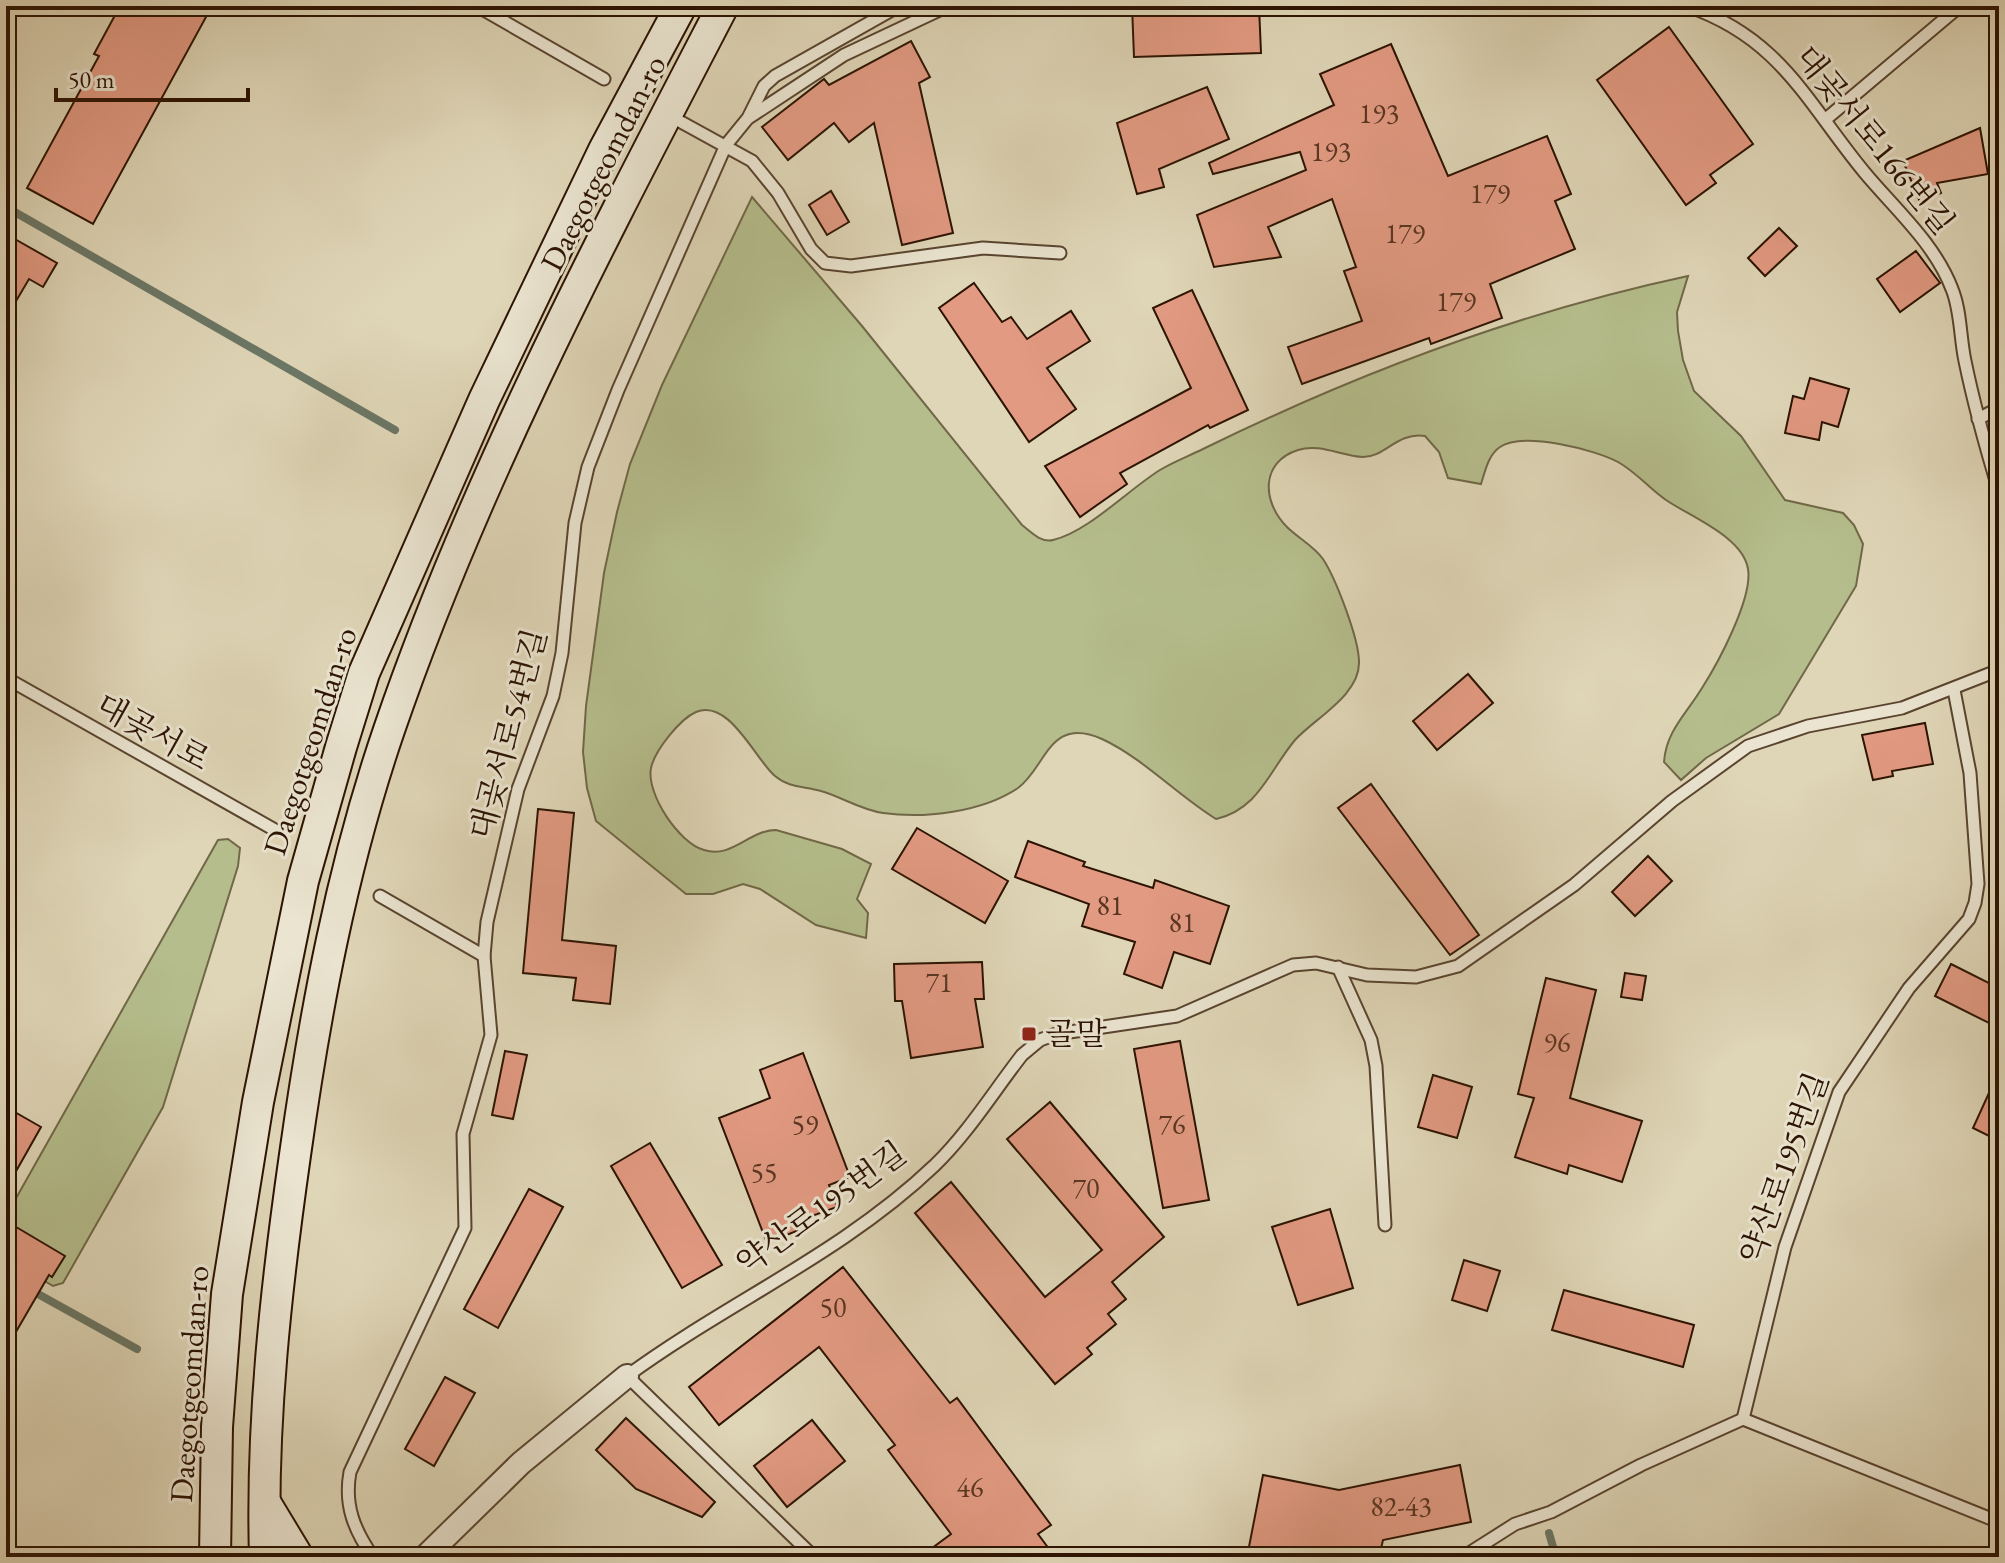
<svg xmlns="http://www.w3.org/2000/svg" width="2005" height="1563" viewBox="0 0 2005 1563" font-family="'EB Garamond','Noto Serif KR',serif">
	<rect width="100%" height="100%" fill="#dfd6b7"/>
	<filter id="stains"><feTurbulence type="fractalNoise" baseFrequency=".0025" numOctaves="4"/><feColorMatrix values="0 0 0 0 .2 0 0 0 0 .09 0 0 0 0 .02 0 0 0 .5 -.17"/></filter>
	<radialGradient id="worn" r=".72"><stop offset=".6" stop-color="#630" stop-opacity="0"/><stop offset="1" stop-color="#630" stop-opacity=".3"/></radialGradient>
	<g fill="#b5bd8c" stroke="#706847" stroke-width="2">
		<path d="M752 197 862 326 1022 525C1031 532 1041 543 1053 540 1088 532 1129 489 1160 470 1173 462 1189 456 1203 449 1358 373 1519 312 1688 276L1677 312 1678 331 1683 360 1694 391 1741 436 1785 500 1843 513 1854 525 1863 544 1856 586 1779 714 1706 758 1681 780 1664 762C1666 731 1687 713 1702 688 1718 663 1753 598 1748 569 1743 537 1691 517 1666 500 1650 489 1636 472 1618 462 1596 450 1523 431 1500 447 1488 455 1485 472 1481 484L1448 478 1439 452 1425 436C1396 432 1386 457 1363 457 1341 456 1320 443 1298 450 1260 462 1262 502 1287 527 1298 538 1314 546 1323 559 1336 579 1359 639 1359 662 1360 695 1315 718 1295 740 1269 771 1259 809 1216 819 1177 795 1143 758 1102 739 1049 715 1046 768 1018 788 982 812 925 819 883 813 861 810 842 797 821 791 804 786 789 788 775 776 755 759 729 698 696 712 680 719 655 750 651 768 646 794 679 843 704 850 732 859 749 830 776 830L842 849 871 864 857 899 868 913 866 938 816 925 760 889 743 884 713 894H686L596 821 587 788 583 752 586 706 604 573 617 512 630 464 662 385Z"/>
		<path d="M228 839 240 848 238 866 163 1107 63 1283 53 1286 6 1258V1216L218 840Z"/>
	</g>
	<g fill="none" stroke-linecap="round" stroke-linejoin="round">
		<g stroke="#6b7766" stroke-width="8">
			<path d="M6 207 395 430"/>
			<path d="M29 1289 137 1349"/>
			<path d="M1549 1533 1556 1557"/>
		</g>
	</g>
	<g fill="#e29a82" stroke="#2c1302" stroke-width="2">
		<path d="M120 6H212L93 224 27 188 99 56 94 54Z"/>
		<path d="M1132 6H1259L1261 53 1134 57Z"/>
		<path d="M1669 27 1753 144 1710 175 1716 183 1686 205 1597 80Z"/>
		<path d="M911 41 930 77 919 83 953 233 902 245 874 123 849 142 834 123 788 160 762 127 824 79 829 85Z"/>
		<path d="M1391 44 1448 176 1547 136 1571 194 1555 201 1575 249 1490 284 1502 318 1431 344 1429 338 1302 384 1288 347 1362 321 1344 271 1356 267 1332 199 1268 227 1281 257 1214 267 1197 215 1306 170 1300 152 1213 174 1209 163 1334 105 1320 74Z"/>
		<path d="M1207 87 1229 139 1159 169 1164 187 1137 194 1117 123Z"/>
		<path d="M1980 128 1988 174 1937 183 1941 193 1920 202 1903 161Z"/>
		<path d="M831 191 849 222 827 235 809 205Z"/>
		<path d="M1779 228 1797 246 1765 276 1748 258Z"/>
		<path d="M6 234 57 263 43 287 29 279 6 318Z"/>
		<path d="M1916 251 1940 283 1900 312 1877 279Z"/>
		<path d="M974 283 1002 322 1011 317 1027 339 1071 311 1090 341 1047 368 1076 409 1029 442 939 308Z"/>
		<path d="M1192 290 1248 410 1210 428 1208 425 1120 473 1127 484 1080 517 1045 466 1191 388 1153 308Z"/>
		<path d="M1810 378 1849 389 1838 427 1822 422 1819 440 1785 433 1793 396 1804 399Z"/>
		<path d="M1468 674 1493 703 1437 750 1413 721Z"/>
		<path d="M1925 723 1933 764 1892 771 1893 776 1873 780 1862 735Z"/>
		<path d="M1371 784 1479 935 1450 955 1338 808Z"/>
		<path d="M538 809 574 813 562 940 616 946 610 1004 573 1000 576 978 523 973Z"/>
		<path d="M917 828 1008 881 985 923 892 869Z"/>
		<path d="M1028 841 1085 862 1083 866 1153 888 1155 880 1229 906 1210 964 1174 952 1162 988 1124 974 1135 942 1082 926 1089 904 1015 877Z"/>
		<path d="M1648 856 1672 881 1635 916 1612 892Z"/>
		<path d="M982 962 984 999H975L983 1047 911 1058 902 1001H895L894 964Z"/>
		<path d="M1951 964 1999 988V1028L1935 996Z"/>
		<path d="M1625 973 1646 976 1642 1000 1621 997Z"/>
		<path d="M1546 978 1596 990 1570 1098 1642 1121 1622 1182 1569 1165 1567 1174 1515 1157 1534 1098 1518 1094Z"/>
		<path d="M1180 1041 1209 1200 1163 1208 1134 1049Z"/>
		<path d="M505 1051 527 1055 513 1119 492 1115Z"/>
		<path d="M803 1053 850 1177 829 1185 837 1207 806 1218 809 1226 767 1243 719 1118 770 1098 760 1070Z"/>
		<path d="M1999 1071V1141L1973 1128Z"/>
		<path d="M1433 1075 1472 1087 1457 1138 1418 1127Z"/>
		<path d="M1050 1102 1164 1237 1112 1282 1126 1299 1108 1314 1116 1324 1087 1348 1092 1354 1055 1384 915 1213 951 1182 1045 1297 1102 1250 1007 1139Z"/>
		<path d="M6 1107 41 1127 6 1189Z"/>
		<path d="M650 1143 722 1265 682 1288 611 1166Z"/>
		<path d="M529 1189 563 1207 498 1328 464 1309Z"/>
		<path d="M1330 1209 1353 1288 1298 1305 1272 1227Z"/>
		<path d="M6 1221 65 1256 52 1277 49 1275 6 1349Z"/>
		<path d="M1464 1260 1500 1271 1487 1311 1452 1300Z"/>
		<path d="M843 1267 950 1403 957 1398 1051 1525 1038 1534 1055 1557H920L951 1534 888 1450 895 1445 819 1347 719 1425 689 1387Z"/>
		<path d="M1564 1290 1694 1325 1683 1367 1552 1330Z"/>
		<path d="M445 1377 475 1393 434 1466 405 1449Z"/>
		<path d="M626 1418 715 1502 702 1517 636 1489 596 1450Z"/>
		<path d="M812 1420 845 1461 787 1507 754 1466Z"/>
		<path d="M1460 1465 1471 1522 1383 1540 1379 1557H1247L1263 1475 1339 1490Z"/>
	</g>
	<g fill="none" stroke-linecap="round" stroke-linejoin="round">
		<defs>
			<g id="service">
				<path d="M477 6 604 79"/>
				<path d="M1687 6C1781 38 1807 103 1865 173 1896 210 1935 244 1952 289 1961 311 1960 338 1965 361 1974 405 1986 448 1999 491"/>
				<path d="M750 117 844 55 948 6"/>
				<path d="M1826 119 1960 6"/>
				<path d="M681 122 752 161 778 193 811 249 825 263 851 266 983 248 1060 253"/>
				<path d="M1978 419 1999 408"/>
				<path d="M6 678 275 830"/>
				<path d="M380 896 484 956"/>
				<path d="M1338 967 1371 1040 1376 1066 1385 1225"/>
				<path d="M1743 1419 1785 1247 1839 1092 1909 988 1969 919 1975 903 1978 884 1970 773 1954 690"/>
				<path d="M373 1557C354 1530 344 1505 350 1472L465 1228 463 1134 491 1035 484 956 487 922 518 789 553 696 562 653 575 523 588 467 618 390 726 145 748 118 764 86 775 76 899 6"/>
				<path d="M814 1557 627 1376C728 1302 843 1253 935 1165 968 1133 994 1091 1022 1055L1040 1040 1056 1034 1177 1016 1293 965 1316 963 1367 975 1416 977 1458 966 1574 885 1672 801 1748 746 1808 726 1902 708 1999 670"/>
				<path d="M1463 1557 1515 1524 1551 1512 1641 1465 1743 1419 1999 1522"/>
			</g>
			<path id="minor" d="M425 1557 521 1463 627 1376"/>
			<g id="secondary">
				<path d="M266 1504 298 1557"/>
				<path d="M215 1557 217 1427 227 1294 258 1102 303 881 341 747 364 673 484 400 604 150 681 6"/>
				<path d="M265 1557C261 1423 276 1288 295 1155 315 1012 342 867 389 730 475 479 601 241 723 6"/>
			</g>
		</defs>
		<use href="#service" stroke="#59442f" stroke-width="15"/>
		<use href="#minor" stroke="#59442f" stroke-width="26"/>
		<use href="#secondary" stroke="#2c1302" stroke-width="34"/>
		<use href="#service" stroke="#eae4d0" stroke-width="11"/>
		<use href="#minor" stroke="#eae4d0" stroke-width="22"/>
		<use href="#secondary" stroke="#eae4d0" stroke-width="30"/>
	</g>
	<rect fill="#8f2418" stroke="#eae4d0" stroke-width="3" x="1021" y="1026" width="16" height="16" rx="4"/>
	<g text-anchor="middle" stroke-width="6" stroke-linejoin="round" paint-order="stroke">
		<g font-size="28" fill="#5a3522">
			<text x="1379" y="123">193</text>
			<text x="1331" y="161">193</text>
			<text x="1490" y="203">179</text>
			<text x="1405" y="243">179</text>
			<text x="1456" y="311">179</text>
			<text x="1110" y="915">81</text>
			<text x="1182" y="932">81</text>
			<text x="939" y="992">71</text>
			<text x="1557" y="1052">96</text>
			<text x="805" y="1134">59</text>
			<text x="1172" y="1134">76</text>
			<text x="764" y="1182">55</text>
			<text x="1086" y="1198">70</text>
			<text x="833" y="1317">50</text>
			<text x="970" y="1497">46</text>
			<text x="1401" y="1516">82-43</text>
		</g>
		<g font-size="32" fill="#2c1302" stroke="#eae4d0">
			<text transform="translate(1875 140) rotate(51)" y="11">대곶서로166번길</text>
			<text transform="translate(603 163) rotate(-63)" y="11">Daegotgeomdan-ro</text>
			<text transform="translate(153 732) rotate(29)" y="11">대곶서로</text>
			<text transform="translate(508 734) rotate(-75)" y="11">대곶서로54번길</text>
			<text transform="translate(310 741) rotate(-72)" y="11">Daegotgeomdan-ro</text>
			<text transform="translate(1784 1168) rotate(-70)" y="11">약산로195번길</text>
			<text transform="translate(821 1208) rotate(-36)" y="11">약산로195번길</text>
			<text transform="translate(189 1384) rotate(-86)" y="11">Daegotgeomdan-ro</text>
		</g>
		<g font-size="32" fill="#2c1302" stroke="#eae4d0" text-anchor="start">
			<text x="1045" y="1045">골말</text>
		</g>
	</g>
	<rect width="2005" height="1563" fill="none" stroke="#dfd6b7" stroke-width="32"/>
	<rect x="8" y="8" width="1989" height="1547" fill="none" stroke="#2c1302" stroke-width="4"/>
	<rect x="16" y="16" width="1973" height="1531" fill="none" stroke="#2c1302" stroke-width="2"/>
	<path d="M56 88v12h192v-12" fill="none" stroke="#2c1302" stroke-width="4"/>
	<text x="68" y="88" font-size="24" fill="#2c1302" stroke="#eae4d0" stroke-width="6" paint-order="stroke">50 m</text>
	<rect width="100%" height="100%" filter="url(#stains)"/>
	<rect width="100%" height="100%" fill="url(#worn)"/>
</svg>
